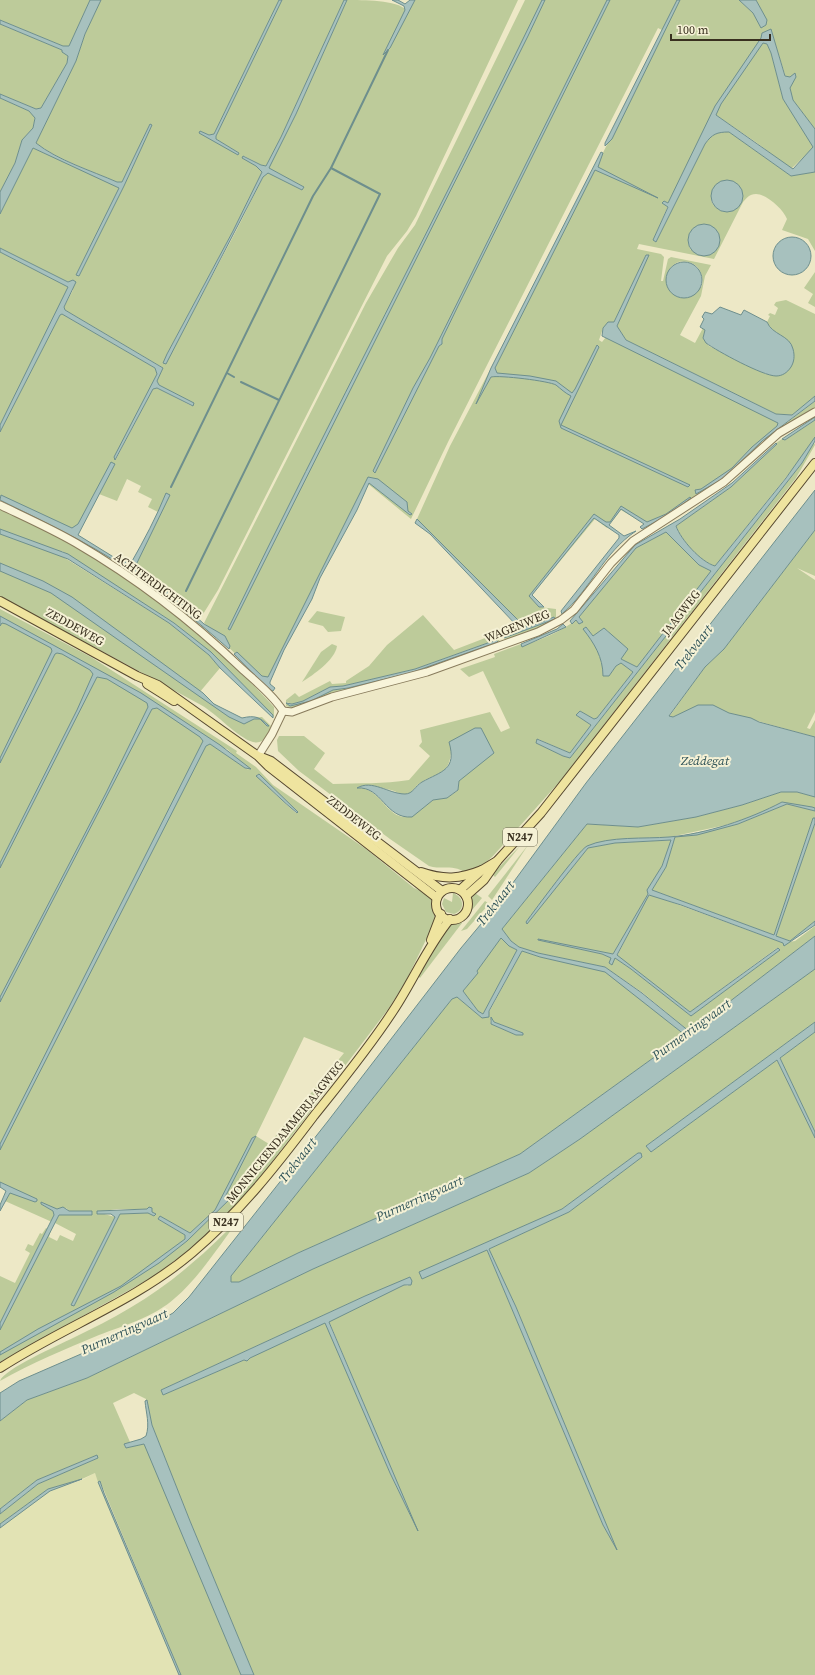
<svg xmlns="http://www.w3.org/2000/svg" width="815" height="1675" viewBox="0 0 815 1675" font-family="'Source Serif 4',serif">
	<rect width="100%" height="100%" fill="#ede8c6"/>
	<path fill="#e2e3b4" d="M95 1473 179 1675H0V1528L50 1491 82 1480Z"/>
	<g fill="#bdcb9a" fill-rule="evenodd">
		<path d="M0 0H90L69 46H63L0 20Z"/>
		<path d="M101 0H279L214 134 209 135 200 131 238 155 239 153 216 139V136L282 0H344L281 137 266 166 261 165 244 156 243 158 256 166 262 172 233 231 167 354 169 357 236 231 263 177 268 172 302 190 304 187 268 168 296 114 347 0C362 0 398 0 406 10L384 54 415 0H518L416 216 407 231 387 256 218 590 200 619 132 570 160 513 148 507 152 499 138 492 141 486 127 479 117 501 99 494 79 532 0 497V432L60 315 62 314 155 368 157 374 114 459H116L153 389 157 388 192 406 193 403 159 385 157 381 163 368 160 366 65 310 64 307 73 290V280L68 282 0 248V214L33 148 120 187 76 275 79 276 124 186 152 125 150 124 122 182H117C92 171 58 160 36 143L76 61 85 34Z"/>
		<path d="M525 0H739L753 13 761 27 766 25 756 0H815V129L793 100 771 30 762 33 771 53 783 99 814 147 791 169 757 143 716 115 668 203 664 201 663 203 668 206 653 240 656 242 705 144C712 134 717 132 729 132L791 176 815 172V251L808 239 782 230 787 219C783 209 766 194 756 194 749 194 747 198 743 202L714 259 639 244 637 249 661 254 664 257 661 281H663L668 259 671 257 711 265 705 276 701 296 680 335 695 343 703 328 705 330 703 338 709 346 766 374 794 360C793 331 773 339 767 322L770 316 768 315 770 313 775 315 778 308 774 305 776 302 786 300 815 314V396L792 415 776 414 626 340 617 326 648 255H646L614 322 603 328 599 340 602 342 606 337 784 425 815 401V408L762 441 717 482 650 527 621 510 607 528 595 519 532 595 529 596 539 607 556 609V620L553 623 509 641 504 638 555 618 554 617 529 627 524 626 417 519 450 446 491 368 476 404 491 377 495 376 497 373 495 368 664 31 658 28 449 440 411 519 367 483 266 684 204 623 366 303 398 248 415 225ZM728 180 738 185C753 206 723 224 711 201ZM707 224 691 250C683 238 692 223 707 224ZM678 262C694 259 705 270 702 286L689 297H677L668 289C667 277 666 268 678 262Z"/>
		<path d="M0 24 62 50 68 56 67 63 41 108 36 109 0 94Z"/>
		<path d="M0 98 29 111 35 117 33 128 22 140 15 163 0 192Z"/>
		<path d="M0 252 69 287 0 425Z"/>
		<path d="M815 262V307L808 303 813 294 804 288 815 272Z"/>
		<path d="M815 420V437L799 461 715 566C699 561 682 541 676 526L731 487 777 444 776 443 782 439 785 440Z"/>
		<path d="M814 442 815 445 796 478 561 780 493 856 484 864 465 873C454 864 442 870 429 866L390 839 299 771 278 751 277 740 279 736H304L325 753 314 769 333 784C359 783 384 784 409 780L430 756 419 746 422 742 420 730 490 712 501 732 510 728 483 671 469 677 460 669 495 657 494 654 521 644 522 646C541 640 560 632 576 620L583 622 579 617 629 555 636 548 666 532 699 565 712 571 637 667 621 659 608 631 604 629 593 636 586 627 597 649 603 667 609 676 616 666 621 663 633 672 597 718 594 719 580 711 576 715 591 725 570 753 538 739 536 743 563 756 570 758 802 463ZM451 750 474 768 459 781 458 790C454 793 450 797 445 798 441 800 437 798 433 800 424 806 418 815 407 817 387 819 380 787 358 788 370 786 379 787 391 790 396 791 400 795 406 794 412 794 415 786 420 783 437 772 450 776 451 750Z"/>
		<path d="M0 508 79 547 169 609 221 651 274 707V717L211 653 174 623 62 551 60 555 169 623 209 655 220 668 199 693 222 709 241 718 262 717 271 726C268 734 264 745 253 742 238 738 217 714 201 705 135 669 68 632 0 598V534L46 549 0 531Z"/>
		<path d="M815 530V576L797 568 815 580V712L807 728 810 729 815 720V737L729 713 679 714 673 717H669L705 667 724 649Z"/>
		<path d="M0 609 91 657 237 751 236 753 256 767 273 785 366 849 414 888 430 895 434 900 436 919 406 981 389 1008 265 1171 224 1218 189 1250 151 1278 0 1362V1330L51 1230 49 1237 57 1241 60 1235 73 1241 76 1234 55 1223 59 1215 92 1211H69L66 1208 57 1209 41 1204 53 1211 54 1215 52 1222 5 1201 11 1189 0 1184ZM210 744 227 749 249 770 245 768ZM258 774 298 812 296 813C282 801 270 789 257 776ZM304 1037 344 1053 269 1144 256 1136ZM273 1141 233 1196 187 1241 185 1239V1235L158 1219 160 1216 190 1233 215 1210 226 1191 225 1197 227 1198ZM117 1209H147L148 1213 120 1214 74 1306 71 1305 115 1217 97 1212Z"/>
		<path d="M317 611 345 617 341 631 328 632 323 626 308 622Z"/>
		<path d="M423 615 454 650 493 635 501 642 448 663 295 709 286 706V700L295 693 299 697 330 681 332 684 346 683V681L369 666 387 645ZM496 640 497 642 410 673 348 688 333 690 290 706 287 702 292 704 303 701 330 687 343 686 415 669Z"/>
		<path d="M332 644 337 646C335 660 313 675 302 682L321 652Z"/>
		<path d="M781 792H797L815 797V808L782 802 759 814 726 825 670 837 603 842 586 847 526 922 527 923 588 848 615 843 671 840 662 866 648 890V894L613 954 538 940 602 954 611 958V965L615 958 631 969 691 1016 780 950 777 948 690 1012 617 956 648 896 652 895 783 943 795 941 815 926V936L690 1032 643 993 605 967 538 953 519 947 511 941 502 929 587 824 638 827 696 817 742 805Z"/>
		<path d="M787 804 815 811V818H813L774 935 652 890 666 867 675 837 738 824Z"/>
		<path d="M815 823V921L790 941 776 936Z"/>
		<path d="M528 845 492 900 488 896Z"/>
		<path d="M520 846 495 877 492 874Z"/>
		<path d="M453 893C464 897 466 910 454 914L446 912 442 904 444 898 452 902Z"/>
		<path d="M475 893 482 898 472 910 470 909 471 899Z"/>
		<path d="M485 901 489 904 467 929 461 931Z"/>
		<path d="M460 921 462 923 420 978 418 976 433 948 449 924Z"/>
		<path d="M501 937 509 946 517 950 483 1014 478 1011 463 991 478 973 477 971Z"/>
		<path d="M522 951 540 957 605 971 685 1035 520 1154 298 1253 239 1282H231V1276L452 999 457 997 482 1018 488 1014ZM490 1020 494 1022 523 1033 516 1035 491 1024Z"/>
		<path d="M815 969V1022L646 1146 651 1152 777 1060 815 1138V1675H254L190 1521 152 1425 146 1409V1399L134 1393 113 1403 130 1442 124 1445 126 1448 144 1444 147 1447 241 1675H181L100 1481 98 1482 95 1473 82 1479 48 1489 0 1524V1514L38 1484 98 1458 97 1455 37 1480 0 1509V1421L27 1400 87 1378 313 1269 529 1173 580 1139ZM638 1153 642 1157 569 1212 489 1249 516 1307 614 1544 603 1525 487 1250 419 1273 562 1209ZM411 1277 408 1286 404 1285 329 1321 413 1521 390 1473 325 1322 250 1358 247 1361 244 1360 163 1395 161 1390 365 1296Z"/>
		<path d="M815 1032V1132L780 1058Z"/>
		<path d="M240 1218C221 1243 199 1278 175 1298 154 1317 125 1325 99 1335 66 1349 31 1363 0 1381 4 1369 59 1345 73 1338 115 1318 156 1295 191 1264 208 1250 224 1234 240 1218Z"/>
		<path d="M46 1228 48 1229 0 1323V1276L15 1283 30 1253 25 1250 28 1244 33 1246 40 1233 42 1234Z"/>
	</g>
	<g fill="#a7c1be" stroke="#6e8f8d" fill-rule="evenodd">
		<path d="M90 0H101L85 34 76 61 36 143C57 160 92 171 117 182H122L150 124 152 125 124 186 79 276 76 275 119 188 33 148 0 214V192L15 163 22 140 33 128 35 118 29 111 0 98V94L36 109 41 108 67 63 68 56 62 52V50L0 24V20L63 46H69Z"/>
		<path d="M279 0H282L216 136V139L239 153 238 155 199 133 200 131 209 135 214 134Z"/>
		<path d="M344 0H347L296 114 269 168 304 187 302 190 268 173 263 177 166 364 163 363 167 354 233 231 262 172 256 166 242 158 243 156 261 165 266 166 281 137Z"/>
		<path d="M392 0H398L405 4 410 0H415L390 48 383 55 405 10 404 6Z"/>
		<path d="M542 0H545L528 36 230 630 228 629C330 418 440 211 542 0Z"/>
		<path d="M607 0H610L458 306 442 339V344L439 346 375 473 373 471 413 388 430 358Z"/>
		<path d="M677 0H680L612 139 605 146V143Z"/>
		<path d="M739 0H756L767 20 766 25 761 28 753 13Z"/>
		<path d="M771 29 785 76 790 77 795 73 796 77 790 88 793 100 815 129V172L791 176 729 132C717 132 712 134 705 144L656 242 653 240 668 207 662 203 664 201 668 203 715 106 761 38 762 33ZM763 43 767 44 771 53 783 99 813 147 793 169 716 115 721 104Z"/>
		<path d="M601 152 603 153 598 167 658 198 595 170 495 368 497 373 530 376 556 381 572 393 575 389 597 345 599 347 561 425 690 485 688 487 561 428 559 421 571 396C565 393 561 389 556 385 549 381 500 375 491 377L476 404 491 368Z"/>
		<circle cx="727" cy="196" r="16"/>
		<circle cx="704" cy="240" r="16"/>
		<circle cx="792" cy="256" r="19"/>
		<path d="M0 248 68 282 73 280 76 282 64 307 65 310 163 368 157 381 159 385 194 403 193 406 157 388 153 389 115 460 114 457 157 374 155 368 62 314 60 315 0 432V425L68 287 0 252Z"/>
		<path d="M646 255H649L617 326 626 340 776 414 792 415 815 396V401L762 441 724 478 696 494 695 490 701 489 732 468 752 447 777 426 778 423 602 336 603 328 608 322H614Z"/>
		<circle cx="684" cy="280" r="18"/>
		<path d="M720 307 741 315 744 310 767 322C772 335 790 335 793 349 795 356 794 362 791 367 787 373 782 376 776 376 763 376 717 351 706 343L703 338 705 330 700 327 704 319 702 317 705 312 712 314Z"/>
		<path d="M815 417V420L785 440 782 439Z"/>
		<path d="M815 437V441L802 463 570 758 563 756 536 743 537 739 570 753 591 725 576 715 580 711 594 719 597 718 633 672 621 663 616 666 609 676H603C603 657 594 643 583 629L586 627 593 636 604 628 628 649 621 659 637 667 711 571 699 565 666 532 636 548 579 617 583 622 579 624 576 620 572 624 570 621 635 545 680 519 732 483 776 443 777 444 731 487 676 526C681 540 701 562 715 566L786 478Z"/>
		<path d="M111 462 115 464 78 535 120 561 131 563C144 540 156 518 166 493L170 495 135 567 173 596 179 598 182 604 204 624 225 636 230 646 229 649C196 620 162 593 126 568 87 542 42 521 0 500L1 495 72 528 78 524Z"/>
		<path d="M368 477 378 479 407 502 408 511 412 514 410 515 369 483 357 510 320 578 312 599 284 650 270 682V684L275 688 273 691 268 689 234 654 237 652 262 676 268 677Z"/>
		<path d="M815 490V530L724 649 705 667 669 716 673 717 698 705H713L729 713 751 718 759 722 815 737V797L797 792H781L742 805 696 817 638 827 587 824 502 929 511 941 519 947 538 953 605 967 642 993 690 1032 815 936V969L580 1139 529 1173 313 1269 87 1378 27 1400 0 1421V1393L19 1381 166 1317 173 1313 189 1297 328 1121 461 948 496 906 586 783ZM501 938 509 946 517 950 483 1014 478 1011 463 991 478 973 477 971ZM522 951 540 957 605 972 685 1035 520 1154 298 1253 239 1282H231V1276L452 999 457 997 482 1018 489 1017V1011Z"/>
		<path d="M690 497 691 498 670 514 642 529 640 527 644 524 621 509 609 525 624 536 636 531C603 553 591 589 562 614L561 611 619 538V535L594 518 532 595 544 607H539L529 596 594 514 606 522H610L621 506 647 522 666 514Z"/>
		<path d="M417 519 524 626 529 627 554 617 555 619 504 638 505 636 517 631 518 627 430 534 415 523Z"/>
		<path d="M0 529 68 554 174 623 211 652 273 715V718L220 668 209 655 169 623 68 559 0 534Z"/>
		<path d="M0 563 43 581 72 597 203 693 214 704 242 718C255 715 260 717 269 726H267L260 719H254L244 724 229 717 51 593 0 571Z"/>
		<path d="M0 616 141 693 220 745 251 769 245 768 210 744 206 746 0 1150V1144L203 741 200 737 157 708 152 709 0 1002V997L106 793 148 707 147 703 107 679 97 677 0 868V863L77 710 93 674 90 670 62 654 57 653 55 654 0 763V758L52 651 51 648 6 624 2 623 0 626Z"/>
		<path d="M563 624 566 627 522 647 521 644 557 629Z"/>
		<path d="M496 640 498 642 410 673 348 688 333 690 311 701 290 706 286 703 292 704 303 701 330 687 343 686 415 669Z"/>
		<path d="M475 728H481L494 753 459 781 458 790 447 798 433 800 412 817C385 819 382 786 357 788 372 779 389 794 405 794 413 794 415 786 422 782 442 771 457 770 449 742Z"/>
		<path d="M259 774 298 812 297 813C282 801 270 788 256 776Z"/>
		<path d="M782 802 812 807 815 808V811L787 804 738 824 697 835 675 837 666 867 652 890 774 935 813 818H815V823L776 936 790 941 815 921V925L784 946 783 943 681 905 649 895 617 955 690 1012 778 948 780 950 691 1016 631 969 615 958 612 965 609 963 611 958 602 954 538 940V939L613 954 648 894 647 890 662 866 671 840 615 843 588 848 527 924 526 922C535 910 578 851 587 846 609 836 645 839 669 837 706 834 750 819 782 802Z"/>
		<path d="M491 1017 494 1022 523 1033V1035H516L491 1024Z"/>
		<path d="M815 1022V1032L780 1058 815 1132V1138L777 1060 651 1152 646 1146Z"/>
		<path d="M256 1136 225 1197 227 1198 269 1144 275 1140 233 1196 187 1241 159 1263 114 1292 0 1355V1352L38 1329 121 1286 185 1239V1235L158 1219 160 1216 190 1233 215 1210 252 1138Z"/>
		<path d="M638 1153H641L642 1157 569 1212 489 1249 516 1307 617 1550 603 1525 487 1250 422 1279 419 1272 562 1209Z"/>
		<path d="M0 1182 37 1199V1201L35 1202 10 1193 0 1211V1205L6 1191 0 1187Z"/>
		<path d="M41 1202 57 1209 63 1207 69 1211H92V1215H59L0 1330V1323L54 1215 53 1211 41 1204Z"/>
		<path d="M149 1207 152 1208V1212L156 1214 154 1216 148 1213 120 1214 74 1306 71 1305 115 1217 111 1214H97V1211L147 1209Z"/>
		<path d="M410 1277 412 1281 411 1285H404L329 1322 418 1531 390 1473 325 1323 250 1358 247 1361 244 1360 163 1395 161 1390 365 1296Z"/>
		<path d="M147 1400 152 1425 190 1521 254 1675H241L144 1444 126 1448 124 1444 141 1439 146 1436C150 1424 146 1413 145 1401Z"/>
		<path d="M97 1455 98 1458 38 1484 0 1514V1509L37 1480Z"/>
		<path d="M82 1479 50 1491 0 1528V1524L48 1489Z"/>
		<path d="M100 1481 104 1493 181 1675H179L98 1482Z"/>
	</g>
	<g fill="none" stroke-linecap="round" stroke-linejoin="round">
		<g stroke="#6e8f8d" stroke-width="2">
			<path d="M331 168 388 50"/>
			<path d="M227 373 234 377"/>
			<path d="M241 382 279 400"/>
			<path d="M171 487 313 196 331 168 380 194 186 591"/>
		</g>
		<defs>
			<g id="minor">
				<path d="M0 505C25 517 52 529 76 543 136 578 191 620 241 668 255 681 273 695 283 711"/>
				<path d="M283 711 292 712 332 697 427 672 538 632 561 620 574 610 611 563 633 541 724 482 779 433 815 412"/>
				<path d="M258 756 272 734 283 711"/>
			</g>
			<g id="major">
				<path d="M0 601 137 676 158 685 258 756 268 766 437 898"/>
				<path d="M147 684 174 701"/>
				<path d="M261 757 271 761 442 891"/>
				<path d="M421 872C444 880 460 879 482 870"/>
				<circle cx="452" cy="904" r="16"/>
				<path d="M460 890 482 870 497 861"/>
				<path d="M466 896 484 880 498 860 541 813 815 463"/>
				<path d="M431 940 441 914"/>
				<path d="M0 1368C63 1327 134 1302 192 1253 239 1213 276 1166 313 1117 341 1082 369 1048 393 1011 413 981 427 947 450 919"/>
			</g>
		</defs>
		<use href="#minor" stroke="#887b5c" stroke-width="9"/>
		<use href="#major" stroke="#564830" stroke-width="10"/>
		<use href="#minor" stroke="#f8f4d9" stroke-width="7"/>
		<use href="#major" stroke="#efe49f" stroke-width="8"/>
	</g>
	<g text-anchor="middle" stroke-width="4" stroke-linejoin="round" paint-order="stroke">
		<g fill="#f5f1d5" stroke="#716a56" stroke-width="1">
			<rect x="503" y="828" width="34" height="18" rx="3"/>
			<rect x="209" y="1213" width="34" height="18" rx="3"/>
		</g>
		<g font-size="11" font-weight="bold" fill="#39301f">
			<text x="520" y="841">N247</text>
			<text x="226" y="1226">N247</text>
		</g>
		<g font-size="12" fill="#39301f" stroke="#f5f1d5">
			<text transform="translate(158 586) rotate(36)" y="4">ACHTERDICHTING</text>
			<text transform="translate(681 613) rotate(-52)" y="4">JAAGWEG</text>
			<text transform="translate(517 626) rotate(-22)" y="4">WAGENWEG</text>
			<text transform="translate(75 627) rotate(29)" y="4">ZEDDEWEG</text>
			<text transform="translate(354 818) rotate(38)" y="4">ZEDDEWEG</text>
			<text transform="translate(285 1132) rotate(-51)" y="4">MONNICKENDAMMERJAAGWEG</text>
		</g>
		<g font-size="13" font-style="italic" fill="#2f5358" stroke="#f5f1d5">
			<text transform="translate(693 647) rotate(-52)" y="5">Trekvaart</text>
			<text x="705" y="765">Zeddegat</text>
			<text transform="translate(495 903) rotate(-52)" y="5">Trekvaart</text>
			<text transform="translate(691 1029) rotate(-36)" y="5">Purmerringvaart</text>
			<text transform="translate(297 1160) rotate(-52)" y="5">Trekvaart</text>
			<text transform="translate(419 1198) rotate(-24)" y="5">Purmerringvaart</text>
			<text transform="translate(124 1331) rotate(-24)" y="5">Purmerringvaart</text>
		</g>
	</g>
	<path d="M671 34v6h99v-6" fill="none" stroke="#39301f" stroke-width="2"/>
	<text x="677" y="34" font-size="12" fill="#39301f" stroke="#f5f1d5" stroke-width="3" paint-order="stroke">100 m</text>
</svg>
